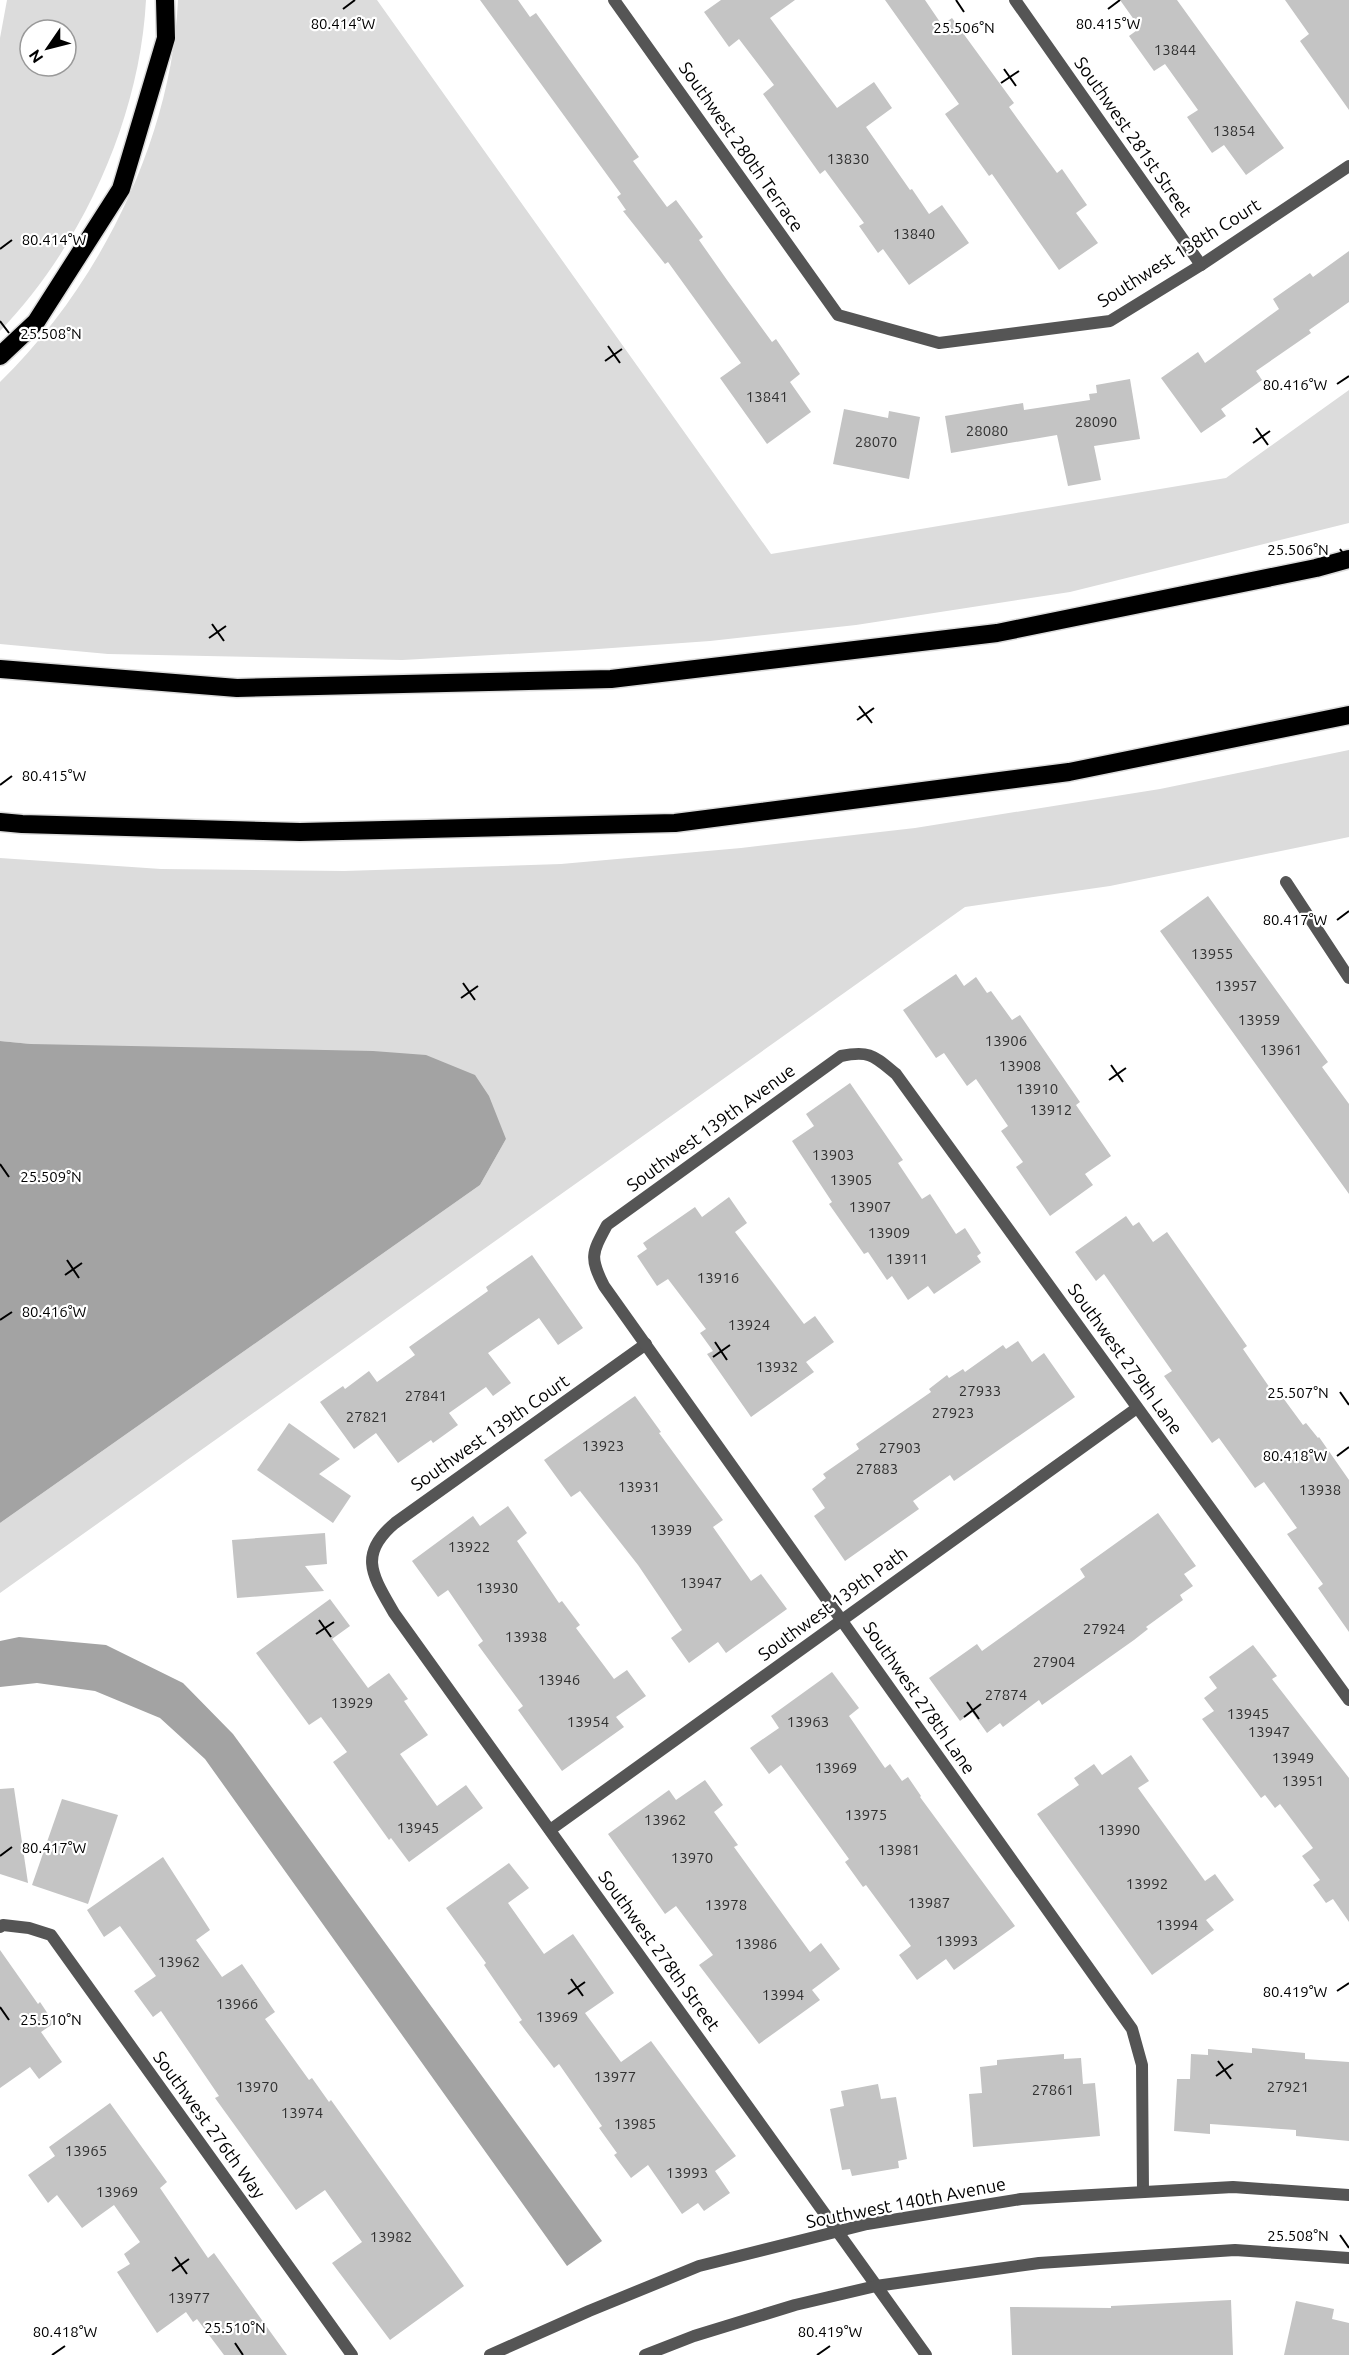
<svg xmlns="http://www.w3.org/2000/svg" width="1349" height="2355" viewBox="0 0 1349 2355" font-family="Ubuntu,sans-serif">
	<rect width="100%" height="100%" fill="#fff"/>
	<g fill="#dcdcdc" fill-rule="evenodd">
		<path d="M7 0H146C140 118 82 246 0 331V38ZM30 30H66V66H30Z"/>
		<path d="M178 0H377L771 554 1226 478 1349 390V523L1070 592 856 625 710 641 584 650 402 660 108 654 0 644V382C99 286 172 139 178 0Z"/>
		<path d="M1349 750V837L1110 886 965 907 0 1593V1523L480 1185 506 1139 31 1044 0 1041V858L161 869 344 871 561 864 741 848 915 828 1160 789Z"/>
	</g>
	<g fill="#a3a3a3">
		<path d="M0 1041 31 1044 373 1051 426 1055 475 1075 489 1096 506 1139 480 1185 0 1523Z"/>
		<path d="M19 1637 106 1645 183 1683 233 1734 602 2241 567 2266 205 1759 160 1718 95 1691 37 1683 0 1687V1641Z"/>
	</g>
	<g fill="#c4c4c4">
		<path d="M480 0H518L530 17 536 13 639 157 633 161 667 207 676 200 703 237 699 240 727 280 772 342 776 339 800 374 790 382 811 412 767 444 720 378 741 363 668 262 665 264 623 211 626 210 617 197 621 194Z"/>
		<path d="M721 0H795L770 18 837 108 874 82 892 108 866 127 910 190 912 189 929 214 942 205 969 243 909 285 883 249 878 253 859 226 864 223 825 170 820 174 763 94 774 85 739 39 729 47 704 12Z"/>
		<path d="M885 0H925L942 25 952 18 1014 103 1009 107 1057 173 1062 169 1087 205 1076 213 1098 243 1059 270 992 174 989 176 945 114 959 104Z"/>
		<path d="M1120 0H1177L1284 148 1246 175 1224 145 1212 153 1187 117 1198 110 1165 64 1154 71 1129 36 1140 28Z"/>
		<path d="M1285 0H1349V110L1300 41 1309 34Z"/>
		<path d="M1349 251V302L1309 330 1311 333 1256 371 1262 380 1221 409 1226 416 1201 433 1161 378 1198 352 1205 363 1279 309 1273 299 1310 273 1313 277Z"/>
		<path d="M1130 379 1140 439 1094 446 1101 480 1068 486 1057 435 951 453 945 416 1023 403 1024 410 1090 400 1089 394 1097 393 1096 385Z"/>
		<path d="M844 409 888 418 889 411 920 417 909 479 833 464Z"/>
		<path d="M1208 896 1328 1062 1322 1067 1349 1104V1194L1160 931Z"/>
		<path d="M956 974 964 986 976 977 987 993 991 991 1012 1020 1020 1015 1080 1102 1076 1105 1111 1156 1085 1174 1093 1185 1050 1216 1016 1167 1023 1162 1001 1131 1008 1126 976 1079 967 1086 944 1053 936 1058 903 1010Z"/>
		<path d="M850 1083 903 1160 898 1163 922 1199 930 1194 956 1234 965 1228 981 1253 977 1256 981 1262 934 1294 928 1286 908 1300 892 1276 887 1280 868 1252 864 1254 829 1204 832 1202 792 1141 814 1126 806 1114Z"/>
		<path d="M729 1197 747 1223 735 1232 804 1324 815 1316 834 1342 806 1362 814 1372 751 1417 707 1354 713 1351 700 1333 706 1329 668 1279 657 1286 637 1256 647 1249 643 1243 695 1207 702 1217Z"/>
		<path d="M1126 1216 1133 1226 1139 1222 1153 1242 1167 1232 1247 1346 1243 1349 1274 1394 1278 1391 1303 1425 1306 1423 1318 1438 1319 1437 1349 1480V1632L1318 1588 1323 1584 1287 1534 1297 1528 1264 1482 1255 1488 1219 1438 1212 1443 1164 1376 1172 1371 1104 1274 1096 1281 1075 1252Z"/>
		<path d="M532 1255 583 1328 558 1345 539 1318 488 1353 511 1383 493 1396 486 1387 449 1413 458 1425 433 1443 431 1440 398 1463 376 1433 354 1449 320 1402 343 1386 345 1389 369 1371 377 1382 415 1355 409 1347 488 1291 486 1287Z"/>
		<path d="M1018 1341 1032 1362 1044 1353 1075 1397 954 1481 950 1475 913 1501 919 1509 845 1561 814 1516 825 1508 812 1489 826 1478 823 1474 859 1449 856 1444 931 1392 929 1389 947 1375 949 1378 963 1369 965 1372 1003 1345 1006 1349Z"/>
		<path d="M635 1396 661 1432 659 1433 723 1520 713 1527 751 1581 761 1574 787 1609 726 1653 718 1642 689 1663 671 1638 682 1630 638 1565 580 1491 571 1497 544 1460Z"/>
		<path d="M289 1423 340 1459 319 1474 351 1496 333 1523 257 1470Z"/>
		<path d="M508 1506 527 1533 517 1541 559 1603 562 1601 580 1625 576 1628 614 1679 627 1670 646 1696 616 1717 624 1727 562 1771 518 1710 523 1706 478 1645 483 1641 448 1590 438 1597 412 1561 473 1516 480 1526Z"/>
		<path d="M1158 1513 1196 1566 1184 1574 1193 1586 1180 1595 1183 1600 1146 1627 1148 1629 1134 1640 1042 1705 1039 1700 1003 1727 1000 1723 987 1733 972 1712 960 1721 929 1678 977 1644 982 1651 1085 1577 1080 1569Z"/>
		<path d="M325 1533 327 1564 305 1566 324 1591 237 1598 232 1540Z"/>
		<path d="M330 1599 350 1626 332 1639 368 1688 389 1673 408 1699 404 1701 428 1735 400 1754 437 1806 466 1785 483 1808 409 1862 391 1838 389 1840 333 1762 347 1752 321 1717 309 1725 256 1653Z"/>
		<path d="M1253 1645 1277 1676 1272 1679 1349 1778V1922L1333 1899 1326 1903 1313 1885 1320 1880 1302 1856 1313 1848 1280 1804 1275 1808 1265 1795 1261 1798 1202 1719 1214 1711 1204 1698 1217 1688 1209 1677Z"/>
		<path d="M832 1672 859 1708 849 1716 885 1768 890 1764 902 1781 908 1777 921 1796 920 1797 1015 1926 954 1970 946 1959 917 1980 899 1955 911 1946 866 1885 863 1887 845 1862 849 1859 781 1765 769 1774 750 1748 779 1728 771 1716Z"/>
		<path d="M1131 1755 1149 1781 1138 1788 1205 1881 1215 1874 1234 1900 1206 1920 1214 1930 1152 1975 1037 1814 1079 1785 1074 1778 1094 1764 1102 1775Z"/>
		<path d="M705 1780 723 1805 714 1812 738 1845 734 1847 810 1952 821 1943 840 1969 812 1990 820 2000 759 2044 699 1965 713 1955 676 1906 665 1914 608 1834 669 1790 676 1800Z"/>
		<path d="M14 1788 28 1883 0 1874V1789Z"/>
		<path d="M62 1799 118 1815 88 1904 32 1885Z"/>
		<path d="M163 1857 210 1930 196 1940 222 1977 242 1964 275 2012 265 2019 309 2080 312 2078 329 2102 331 2100 464 2286 390 2340 332 2263 362 2242 325 2190 296 2210 215 2098 219 2096 161 2011 153 2017 134 1991 156 1976 120 1926 104 1937 87 1910Z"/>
		<path d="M509 1863 529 1888 508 1903 544 1954 573 1934 614 1993 585 2013 621 2062 651 2041 736 2156 715 2171 730 2193 704 2211 698 2203 682 2214 648 2165 631 2178 614 2155 617 2153 599 2128 602 2126 559 2064 554 2068 519 2022 522 2020 484 1965 486 1963 446 1908Z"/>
		<path d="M0 1950 38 2004 40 2002 54 2023 41 2032 62 2062 39 2079 30 2067 0 2088Z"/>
		<path d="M1252 2048 1305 2053V2059L1349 2062V2141L1296 2136V2130L1210 2124V2134L1174 2131 1177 2079H1190L1191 2054 1208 2055V2049L1252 2053Z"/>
		<path d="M1064 2054V2059L1081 2058 1083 2084 1095 2083 1100 2136 973 2147 969 2094 982 2093 980 2067 997 2065V2060Z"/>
		<path d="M878 2084 881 2099 896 2097 907 2159 898 2161 899 2168 852 2176 850 2169 842 2170 830 2109 844 2106 841 2091Z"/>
		<path d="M110 2103 167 2182 160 2188 208 2258 214 2253 287 2355H224L197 2319 193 2322 186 2312 157 2333 117 2272 130 2264 124 2254 140 2242 114 2205 82 2228 57 2195 48 2203 28 2175 55 2156 49 2147Z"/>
		<path d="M1231 2300 1233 2355H1012L1010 2307 1111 2308V2306Z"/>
		<path d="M1296 2301 1334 2309 1332 2319 1349 2323V2355H1284Z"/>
	</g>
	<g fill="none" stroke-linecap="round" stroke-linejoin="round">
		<defs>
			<g id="motorway">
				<path d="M0 356 36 322 121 189 166 38 165 0"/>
				<path d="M0 669 237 688 611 679 997 633 1316 568 1349 559"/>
				<path d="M0 822 22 824 300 832 675 823 1069 772 1349 715"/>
			</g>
		</defs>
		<use href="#motorway" stroke="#dbdbdb" stroke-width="21"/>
		<g stroke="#555" stroke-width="12">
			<path d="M614 0 838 315 939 343 1110 321 1201 265 1349 166"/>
			<path d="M1015 0 1201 265"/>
			<path d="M1286 882 1349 978"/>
			<path d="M646 1344 395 1523C357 1555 373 1576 394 1613L926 2355"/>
			<path d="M550 1830 1137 1408"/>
			<path d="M0 1927 3 1925 29 1928 51 1935 352 2355"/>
			<path d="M1143 2192 1142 2065 1132 2029 604 1286C589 1257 592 1253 607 1225L841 1056C870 1050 874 1056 896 1074L1349 1700"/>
		</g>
		<g stroke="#555" stroke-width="12">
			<path d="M490 2355 589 2311 699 2266 867 2224 1021 2199 1233 2187 1349 2195"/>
			<path d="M645 2355 694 2336 795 2305 876 2286 1039 2263 1235 2250 1349 2258"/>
		</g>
		<use href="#motorway" stroke="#000" stroke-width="18"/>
	</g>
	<path fill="none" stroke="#000" stroke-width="2" d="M956 0 964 12M343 9 355 0M1108 9 1120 0M1004 69 1016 86M1001 83 1019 71M0 249 12 240M0 321 9 333M608 346 620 363M605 361 622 349M1337 384 1349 376M1256 428 1268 445M1253 443 1270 431M1340 549 1349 562M212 624 224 641M209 638 226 626M859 706 872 723M857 720 874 708M0 785 12 776M1337 920 1349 911M463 983 475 1000M461 998 478 986M1111 1065 1123 1082M1109 1080 1126 1068M0 1164 9 1177M67 1260 79 1278M65 1275 82 1263M0 1320 12 1312M715 1342 727 1360M713 1357 730 1345M1340 1392 1349 1405M1337 1456 1349 1447M319 1620 331 1637M316 1634 334 1622M967 1702 979 1719M964 1717 981 1704M0 1856 12 1847M571 1979 583 1996M1337 1991 1349 1983M568 1994 585 1982M0 2007 9 2020M1218 2061 1231 2079M1216 2076 1233 2064M1340 2235 1349 2248M175 2257 187 2274M172 2271 189 2259M235 2343 243 2355M52 2355 65 2346M817 2355 830 2346"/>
	<g text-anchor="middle" stroke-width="4.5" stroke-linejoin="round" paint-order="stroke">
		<g font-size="15" fill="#313131">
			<text x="1175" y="55">13844</text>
			<text x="1234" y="136">13854</text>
			<text x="848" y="164">13830</text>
			<text x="914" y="239">13840</text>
			<text x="767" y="402">13841</text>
			<text x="1096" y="427">28090</text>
			<text x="987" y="436">28080</text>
			<text x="876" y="447">28070</text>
			<text x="1212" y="959">13955</text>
			<text x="1236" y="991">13957</text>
			<text x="1259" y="1025">13959</text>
			<text x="1006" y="1046">13906</text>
			<text x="1281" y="1055">13961</text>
			<text x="1020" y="1071">13908</text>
			<text x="1037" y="1094">13910</text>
			<text x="1051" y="1115">13912</text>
			<text x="833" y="1160">13903</text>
			<text x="851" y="1185">13905</text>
			<text x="870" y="1212">13907</text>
			<text x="889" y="1238">13909</text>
			<text x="907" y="1264">13911</text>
			<text x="718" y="1283">13916</text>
			<text x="749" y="1330">13924</text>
			<text x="777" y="1372">13932</text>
			<text x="980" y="1396">27933</text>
			<text x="426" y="1401">27841</text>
			<text x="953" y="1418">27923</text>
			<text x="367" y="1422">27821</text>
			<text x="603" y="1451">13923</text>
			<text x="900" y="1453">27903</text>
			<text x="877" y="1474">27883</text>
			<text x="639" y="1492">13931</text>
			<text x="1320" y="1495">13938</text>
			<text x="671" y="1535">13939</text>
			<text x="469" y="1552">13922</text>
			<text x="701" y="1588">13947</text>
			<text x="497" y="1593">13930</text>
			<text x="1104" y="1634">27924</text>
			<text x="526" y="1642">13938</text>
			<text x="1054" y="1667">27904</text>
			<text x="559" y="1685">13946</text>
			<text x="1006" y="1700">27874</text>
			<text x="352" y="1708">13929</text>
			<text x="1248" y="1719">13945</text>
			<text x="588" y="1727">13954</text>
			<text x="808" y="1727">13963</text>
			<text x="1269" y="1737">13947</text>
			<text x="1293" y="1763">13949</text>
			<text x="836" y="1773">13969</text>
			<text x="1303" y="1786">13951</text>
			<text x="866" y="1820">13975</text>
			<text x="665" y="1825">13962</text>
			<text x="418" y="1833">13945</text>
			<text x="1119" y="1835">13990</text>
			<text x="899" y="1855">13981</text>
			<text x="692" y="1863">13970</text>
			<text x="1147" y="1889">13992</text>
			<text x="929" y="1908">13987</text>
			<text x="726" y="1910">13978</text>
			<text x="1177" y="1930">13994</text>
			<text x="957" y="1946">13993</text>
			<text x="756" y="1949">13986</text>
			<text x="179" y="1967">13962</text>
			<text x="783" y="2000">13994</text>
			<text x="237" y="2009">13966</text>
			<text x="557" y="2022">13969</text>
			<text x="615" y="2082">13977</text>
			<text x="257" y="2092">13970</text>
			<text x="1288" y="2092">27921</text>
			<text x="1053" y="2095">27861</text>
			<text x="302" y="2118">13974</text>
			<text x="635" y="2129">13985</text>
			<text x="86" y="2156">13965</text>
			<text x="687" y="2178">13993</text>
			<text x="117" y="2197">13969</text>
			<text x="391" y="2242">13982</text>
			<text x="189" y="2303">13977</text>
		</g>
		<g font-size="18" fill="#000" stroke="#fff">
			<text transform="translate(1133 137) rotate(55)" y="6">Southwest 281st Street</text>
			<text transform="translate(741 147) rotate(55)" y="6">Southwest 280th Terrace</text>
			<text transform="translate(1179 253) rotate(-32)" y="6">Southwest 138th Court</text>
			<text transform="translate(711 1128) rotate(-36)" y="6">Southwest 139th Avenue</text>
			<text transform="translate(1125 1359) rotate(54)" y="6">Southwest 279th Lane</text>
			<text transform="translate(490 1433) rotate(-35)" y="6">Southwest 139th Court</text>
			<text transform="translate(833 1604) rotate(-36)" y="6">Southwest 139th Path</text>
			<text transform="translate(919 1698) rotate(55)" y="6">Southwest 278th Lane</text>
			<text transform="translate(659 1951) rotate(54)" y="6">Southwest 278th Street</text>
			<text transform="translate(209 2125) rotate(54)" y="6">Southwest 276th Way</text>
			<text transform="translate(906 2203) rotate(-11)" y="6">Southwest 140th Avenue</text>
		</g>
	</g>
	<g font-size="15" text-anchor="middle" fill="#000" stroke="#fff" stroke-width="4.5" stroke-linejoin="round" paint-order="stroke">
		<text x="343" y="29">80.414°W</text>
		<text x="1108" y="29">80.415°W</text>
		<text x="964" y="33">25.506°N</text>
		<text x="54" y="245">80.414°W</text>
		<text x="51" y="339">25.508°N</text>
		<text x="1295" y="390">80.416°W</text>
		<text x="1298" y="555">25.506°N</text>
		<text x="54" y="781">80.415°W</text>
		<text x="1295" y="925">80.417°W</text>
		<text x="51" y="1182">25.509°N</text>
		<text x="54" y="1317">80.416°W</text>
		<text x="1298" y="1398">25.507°N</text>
		<text x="1295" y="1461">80.418°W</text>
		<text x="54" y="1853">80.417°W</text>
		<text x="1295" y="1997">80.419°W</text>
		<text x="51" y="2025">25.510°N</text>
		<text x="1298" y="2241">25.508°N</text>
		<text x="235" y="2333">25.510°N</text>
		<text x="65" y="2337">80.418°W</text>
		<text x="830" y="2337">80.419°W</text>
	</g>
	<g transform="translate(48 48) rotate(235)"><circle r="28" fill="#ffffff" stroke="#999999" stroke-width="1.5"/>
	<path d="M0-4.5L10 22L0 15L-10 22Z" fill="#000000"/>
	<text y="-9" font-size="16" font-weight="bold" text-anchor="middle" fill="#000000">N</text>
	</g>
</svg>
